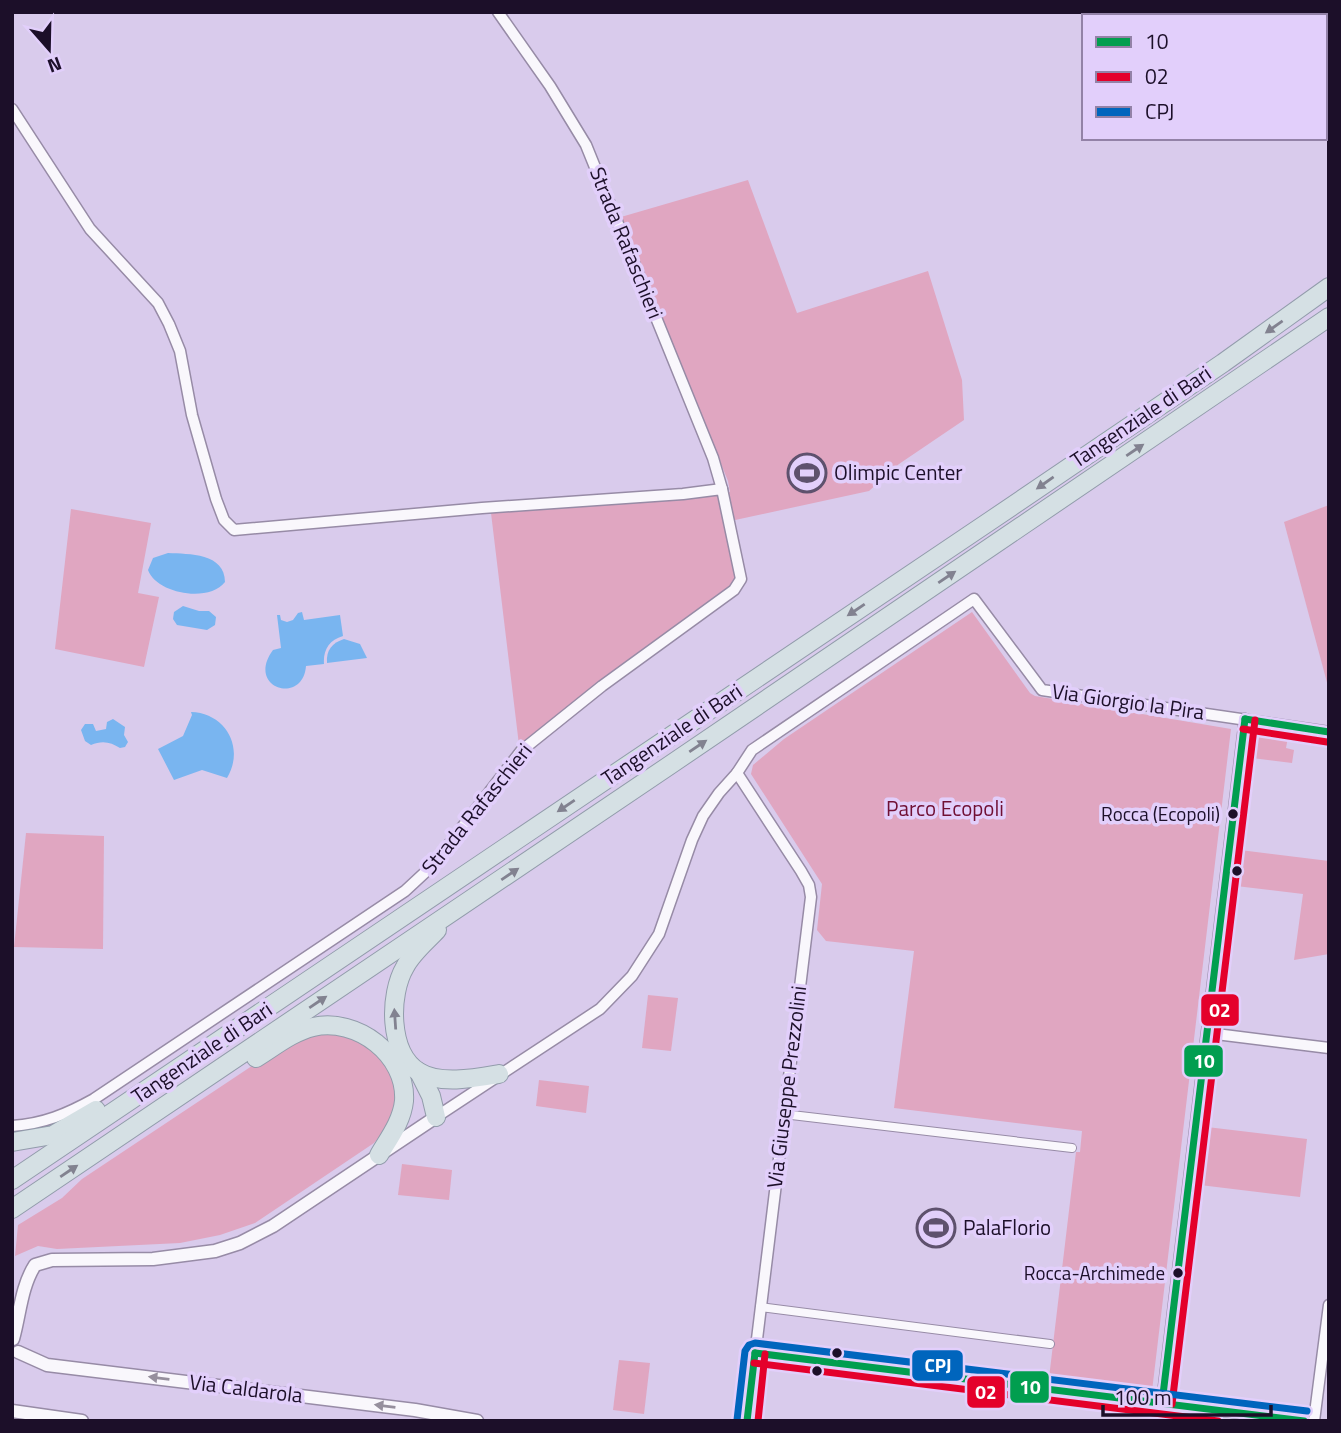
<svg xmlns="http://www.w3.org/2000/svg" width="1341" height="1433" viewBox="0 0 1341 1433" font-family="'Titillium Web',sans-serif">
	<rect width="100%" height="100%" fill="#d9cbec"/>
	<g fill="#e0a6c1">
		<path d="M748 180 797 313 928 271 962 380 964 420 899 464 869 491 726 522 741 579 602 686 499 777 519 745 491 513 512 509 730 492 728 481 621 217Z"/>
		<path d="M1329 505V690L1284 522Z"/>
		<path d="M71 509 151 523 138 593 159 597 144 667 55 649Z"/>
		<path d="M972 612 1030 693 1035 696 1231 729 1152 1391 1049 1378 1076 1152H1080L1082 1131 894 1108 914 951 826 941 817 930 822 884 751 774 753 765 784 739Z"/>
		<path d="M1255 731 1288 737 1286 748 1294 750 1292 763 1252 758Z"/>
		<path d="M26 833 104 836 103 949 14 947Z"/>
		<path d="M1240 850 1329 861V954L1294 960 1303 894 1236 886Z"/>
		<path d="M648 995 678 998 671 1051 642 1048Z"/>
		<path d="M337 1032C345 1035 355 1037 362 1042 403 1068 406 1108 374 1143L255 1223 220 1235 180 1243 57 1249 38 1246 15 1256 18 1225 62 1198 82 1179 285 1044 298 1037Z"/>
		<path d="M539 1080 589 1086 586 1113 536 1106Z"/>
		<path d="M1207 1127 1307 1139 1300 1197 1200 1185Z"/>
		<path d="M402 1164 452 1170 449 1200 398 1195Z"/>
		<path d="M619 1360 650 1363 644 1414 613 1410Z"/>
	</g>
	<g fill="#79b5f0">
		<path d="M168 553C189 554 225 553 225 582 209 603 157 594 148 570L153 558Z"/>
		<path d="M183 606 199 611H209L216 617 215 625 207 630 177 625 173 619 174 612Z"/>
		<path d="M302 612 304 620 340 615 343 636C329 640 323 650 324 664L306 666C303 706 245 688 273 650L281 648 277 615H280L281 620 287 622 293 620 298 613Z"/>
		<path d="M344 639 360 644 367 658 327 663C326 650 332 643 344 639Z"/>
		<path d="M191 712C226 713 245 748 227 778L202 770 174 780 158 749 183 736 192 715Z"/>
		<path d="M113 719 125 727 124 735 128 742 125 747 120 748C111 742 102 740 91 745L85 741 81 730 85 724H93L96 731 106 729 107 722Z"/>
	</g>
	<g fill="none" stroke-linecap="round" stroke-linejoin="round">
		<defs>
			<g id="pedestrian">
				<path d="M783 1114 1072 1148"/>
				<path d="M760 1307 1050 1344"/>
			</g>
			<g id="minor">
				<path d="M498 12 550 86 586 145 713 458 722 489"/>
				<path d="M12 109 90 229 158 303 169 324 180 351 192 415 216 499 224 520 234 530 482 508 683 494 722 489 741 579 734 590 602 686 521 751 433 865 405 891 94 1099C67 1114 43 1124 12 1126"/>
				<path d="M737 773 801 871 809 885 811 897 747 1421"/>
				<path d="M1208 1033 1329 1048"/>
				<path d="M436 1117 600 1009 632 976 659 934 692 840 703 816 719 793 737 773 752 750 974 599 1042 690 1329 732"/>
				<path d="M755 1353 1306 1421"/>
				<path d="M1162 1403 1245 719"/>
				<path d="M1314 1421 1329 1305"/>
			</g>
			<g id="tertiary">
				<path d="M13 1339C20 1314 21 1287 35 1265L52 1260 153 1259 215 1251 240 1243 273 1226 436 1117"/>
				<path d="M18 1352 47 1365 415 1410 477 1421"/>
				<path d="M12 1411 82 1421"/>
			</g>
			<g id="trunk">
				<path d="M437 930C427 941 412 953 405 967 389 994 388 1053 419 1072 440 1085 476 1078 499 1074"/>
				<path d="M256 1058C274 1047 292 1032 313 1027 357 1017 407 1055 404 1101 402 1121 389 1138 379 1155"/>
				<path d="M419 1072 431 1096 436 1117"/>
				<path d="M12 1142 53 1135 96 1110"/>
				<path d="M12 1180 993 519 1223 363 1329 287"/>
				<path d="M12 1209 670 765 1329 317"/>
			</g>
		</defs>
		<use href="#pedestrian" stroke="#978ba6" stroke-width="10"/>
		<use href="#minor" stroke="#978ba6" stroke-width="13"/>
		<use href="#tertiary" stroke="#978ba6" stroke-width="15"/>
		<use href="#trunk" stroke="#929cab" stroke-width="20"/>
		<use href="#pedestrian" stroke="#f9f7fc" stroke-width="8"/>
		<use href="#minor" stroke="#f9f7fc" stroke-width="10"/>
		<use href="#tertiary" stroke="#f9f7fc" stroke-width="12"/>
		<use href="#trunk" stroke="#d5e0e4" stroke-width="18"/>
		<defs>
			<g id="bus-1">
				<path d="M1245 719 1329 732"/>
				<path d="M755 1353 1304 1421"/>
				<path d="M1162 1403 1245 719"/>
				<path d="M747 1421 755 1353"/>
			</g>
			<g id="bus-2">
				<path d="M1243 729 1327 742"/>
				<path d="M754 1363 1218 1421"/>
				<path d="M1172 1404 1255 720"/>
				<path d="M758 1421 765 1354"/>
			</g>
			<path id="bus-3" d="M737 1420 745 1351 749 1345 755 1343 1307 1411"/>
		</defs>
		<use href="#bus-1" stroke="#e2cffb" stroke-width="12"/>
		<use href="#bus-2" stroke="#e2cffb" stroke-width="12"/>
		<use href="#bus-3" stroke="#e2cffb" stroke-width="12"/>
		<use href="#bus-1" stroke="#019e4f" stroke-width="7"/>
		<use href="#bus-2" stroke="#e4002b" stroke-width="7"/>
		<use href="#bus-3" stroke="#0065bd" stroke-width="7"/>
	</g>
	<defs><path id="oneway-solid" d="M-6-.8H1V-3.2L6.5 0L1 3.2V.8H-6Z" transform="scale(1.75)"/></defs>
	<g fill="#828290">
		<use href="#oneway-solid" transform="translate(1274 327) rotate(145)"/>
		<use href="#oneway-solid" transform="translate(1135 450) rotate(-34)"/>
		<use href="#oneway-solid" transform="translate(1045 483) rotate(145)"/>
		<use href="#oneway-solid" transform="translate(947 577) rotate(-34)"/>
		<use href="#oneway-solid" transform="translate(856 610) rotate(146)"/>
		<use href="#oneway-solid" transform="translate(698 746) rotate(-34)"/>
		<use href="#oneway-solid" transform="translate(566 806) rotate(146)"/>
		<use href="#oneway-solid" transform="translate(510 874) rotate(-34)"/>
		<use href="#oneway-solid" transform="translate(318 1002) rotate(-34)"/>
		<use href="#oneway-solid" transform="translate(395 1019) rotate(-94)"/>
		<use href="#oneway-solid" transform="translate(69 1171) rotate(-34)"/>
	</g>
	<g fill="#968f9d">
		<use href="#oneway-solid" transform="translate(159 1378) rotate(-173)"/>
		<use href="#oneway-solid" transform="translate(385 1406) rotate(-173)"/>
	</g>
	<defs>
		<symbol id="stadium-ring" viewBox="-11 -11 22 22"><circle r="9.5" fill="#e2cffb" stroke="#5e516d" stroke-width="1.5"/><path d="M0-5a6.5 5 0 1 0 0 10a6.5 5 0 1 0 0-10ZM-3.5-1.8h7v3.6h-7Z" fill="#5e516d"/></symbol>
	</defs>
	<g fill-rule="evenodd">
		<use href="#stadium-ring" x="785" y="451" width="44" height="44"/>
		<use href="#stadium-ring" x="914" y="1206" width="44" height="44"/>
	</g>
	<g fill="#1c0f29" stroke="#e2cffb" stroke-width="2.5">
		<circle cx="1233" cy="814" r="6"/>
		<circle cx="1237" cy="871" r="6"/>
		<circle cx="1178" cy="1273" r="6"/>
		<circle cx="837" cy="1353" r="6"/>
		<circle cx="817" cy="1371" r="6"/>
	</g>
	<g text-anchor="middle" stroke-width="7" stroke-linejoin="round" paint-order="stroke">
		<g font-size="19" fill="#1c0f29" stroke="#e2cffb" text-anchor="end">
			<text x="1220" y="821">Rocca (Ecopoli)</text>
			<text x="1165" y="1280">Rocca-Archimede</text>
		</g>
		<g font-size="21" fill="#1c0f29" stroke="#e2cffb">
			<text transform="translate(626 243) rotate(68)" y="7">Strada Rafaschieri</text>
			<text transform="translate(1141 417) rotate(-34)" y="7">Tangenziale di Bari</text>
			<text transform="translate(1128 702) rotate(8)" y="7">Via Giorgio la Pira</text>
			<text transform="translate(672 735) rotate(-34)" y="7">Tangenziale di Bari</text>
			<text transform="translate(477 809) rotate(-51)" y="7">Strada Rafaschieri</text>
			<text transform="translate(202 1053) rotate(-34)" y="7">Tangenziale di Bari</text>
			<text transform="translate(787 1087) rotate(-83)" y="7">Via Giuseppe Prezzolini</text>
			<text transform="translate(246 1389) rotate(7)" y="7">Via Caldarola</text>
		</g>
		<g font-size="21" fill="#1c0f29" stroke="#e2cffb" text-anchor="start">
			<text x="834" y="480">Olimpic Center</text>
			<text x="963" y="1235">PalaFlorio</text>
		</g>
		<g font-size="21" fill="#700f34" stroke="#e2cffb">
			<text x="945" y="816">Parco Ecopoli</text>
		</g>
	</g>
	<g stroke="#e2cffb" stroke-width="2.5">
		<rect x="1200" y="993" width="40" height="34" rx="7" fill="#e4002b"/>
		<rect x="1183" y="1044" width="41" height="34" rx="7" fill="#019e4f"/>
		<rect x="911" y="1349" width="53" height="33" rx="7" fill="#0065bd"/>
		<rect x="1009" y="1370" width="41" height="34" rx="7" fill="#019e4f"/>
		<rect x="966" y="1375" width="40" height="34" rx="7" fill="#e4002b"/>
	</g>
	<g font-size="19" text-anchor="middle" font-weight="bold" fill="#fff">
		<text x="1220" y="1017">02</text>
		<text x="1204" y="1068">10</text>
		<text x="938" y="1372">CPJ</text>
		<text x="1030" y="1394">10</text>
		<text x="986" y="1399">02</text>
	</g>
	<rect width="1341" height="1433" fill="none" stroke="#1c0f29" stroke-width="28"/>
	<rect x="1082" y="14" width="245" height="126" fill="#e2cffb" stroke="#9382a7" stroke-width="2"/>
	<rect x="1096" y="37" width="35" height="10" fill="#019e4f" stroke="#9382a7" stroke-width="2"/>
	<text x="1145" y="49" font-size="21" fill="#1c0f29">10</text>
	<rect x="1096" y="72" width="35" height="10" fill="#e4002b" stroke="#9382a7" stroke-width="2"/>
	<text x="1145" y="84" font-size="21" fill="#1c0f29">02</text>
	<rect x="1096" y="107" width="35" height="10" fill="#0065bd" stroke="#9382a7" stroke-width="2"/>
	<text x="1145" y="119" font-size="21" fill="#1c0f29">CPJ</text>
	<g transform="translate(49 49) rotate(160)" stroke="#e2cffb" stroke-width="5" paint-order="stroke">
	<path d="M0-5L12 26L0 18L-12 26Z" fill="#1c0f29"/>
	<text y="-10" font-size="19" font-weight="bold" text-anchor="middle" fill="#1c0f29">N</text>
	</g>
	<path d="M1103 1405v10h168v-10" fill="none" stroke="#1c0f29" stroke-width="3.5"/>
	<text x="1114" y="1405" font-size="21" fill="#1c0f29" stroke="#e2cffb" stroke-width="5" paint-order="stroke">100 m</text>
</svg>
